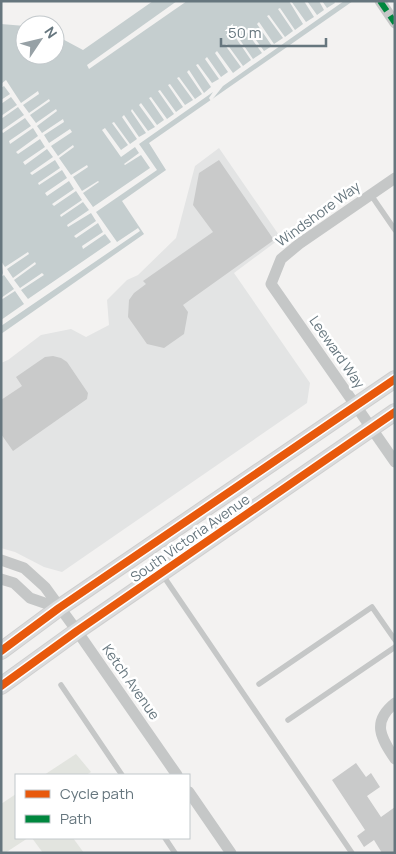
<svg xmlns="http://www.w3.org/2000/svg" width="396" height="854" viewBox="0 0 396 854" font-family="Manrope,sans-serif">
	<rect width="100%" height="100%" fill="#f3f2f1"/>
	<path fill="#e3e4e4" d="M219 148 281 238 234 273 310 383 307 403 62 572 44 567 15 552 1 548V363L8 360 41 335 71 329 86 337 109 325 107 300 127 280 138 275 176 238 195 166Z"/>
	<g fill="#e2e4df">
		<path d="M76 754 91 772 86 775H44Z"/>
		<path d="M16 794V838H28L5 853H1V804Z"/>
		<path d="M32 838H73L84 853H43Z"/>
	</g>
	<path fill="#c5cecf" d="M153 1H353L149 143 166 170 122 201 144 234 1 334V24L25 26V55H55V35L83 50Z"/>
	<g fill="#f3f2f1">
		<path d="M177 1H187L89 69 87 65Z"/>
		<path d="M289 1H291L306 22 314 17 304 1H307L317 15 324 10 319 1H322L327 8 335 3 334 1H344L223 86 211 101 209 98 213 92 139 144 157 170 96 212 117 242 138 228 140 231 1 326V320L24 304 15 291 1 300V298L14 289 4 275 1 277 3 273 1 261 5 267 28 252 29 254 7 269 13 278 35 262 36 264 14 280 20 288 42 273 44 275 21 290 28 299 111 242 105 234 83 249 82 246 103 232 98 223 76 238 74 236 96 221 91 213 68 227 67 225 89 210 83 202 61 217 60 215 82 200 76 191 54 206 52 204 74 189 69 181 47 196 45 193 67 178 62 170 39 185 38 183 60 168 55 160 32 175 30 173 53 157 47 149 25 165 23 162 45 147 40 139 18 154 16 152 38 136 33 128 10 144 9 141 31 126 25 118 3 133 1 131 24 115 18 107 1 119V116L17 105 11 97 1 104V100L10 94 4 86 1 88V84L6 80 21 103 38 91 39 94 23 105 29 113 49 99 50 101 30 115 36 123 56 109 57 111 37 126 42 133 63 119 64 122 44 135 49 143 70 129 72 132 51 146 58 156 73 145 74 147 59 158 71 175 87 165 88 167 73 177 82 191 98 181 99 182 83 193 93 207 150 168 141 155 125 165 124 164 139 153 135 147 121 157 102 130 105 128 121 150 128 145 112 123 114 122 130 144 137 139 122 117 124 115 139 137 146 133 131 111 132 109 148 131 155 127 139 105 141 103 157 125 164 120 149 98 151 97 167 119 174 114 158 91 160 90 176 112 183 107 168 85 170 84 185 105 193 100 177 78 179 77 195 99 202 94 187 72 189 70 204 93 211 87 196 65 198 64 212 83 219 79 205 59 207 57 221 77 228 72 215 53 217 51 233 73 241 67 225 45 227 44 243 66 251 60 236 38 238 37 253 59 262 53 246 31 248 29 264 51 272 46 257 24 259 22 274 44 283 38 267 16 269 15 285 37 293 31 278 9 280 8 295 30 303 24Z"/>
	</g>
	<g fill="#c9caca">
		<path d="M219 160 274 240 183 305 188 312 184 334 164 348 147 344 128 317 129 300 134 293 146 284 143 281 213 232 193 205 199 173Z"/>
		<path d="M53 356 61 358 67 362 88 393 87 399 13 451 1 434V400L22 386 16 377 45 357Z"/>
		<path d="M356 763 366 777 371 773 380 787 367 796 381 817 395 807V853H382L374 840 364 847 357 836 365 830 332 780Z"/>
	</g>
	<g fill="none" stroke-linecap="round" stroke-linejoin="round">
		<defs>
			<g id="secondary">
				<path d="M1 651 59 608 395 379"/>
				<path d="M1 686 77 631 395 412"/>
			</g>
		</defs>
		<use href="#secondary" stroke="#cfcfcf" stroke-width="18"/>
		<g stroke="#c5c7c7" stroke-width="5.5">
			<path d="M371 195 395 230"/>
			<path d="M162 574 352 853"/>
			<path d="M259 684 372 607 395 640"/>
			<path d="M61 685 122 775"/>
			<path d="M288 720 395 647"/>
			<path d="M165 838 175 853"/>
		</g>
		<g stroke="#c5c7c7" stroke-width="11">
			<path d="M380 1 395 23"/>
			<path d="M395 178 299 244 281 259 271 284 395 462"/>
			<path d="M1 560 24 568 45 587 77 631 177 775"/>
			<path d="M1 579 14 583 30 598 59 608"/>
			<path d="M395 703C371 722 381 738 395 759"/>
			<path d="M189 792 231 853"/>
		</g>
		<use href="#secondary" stroke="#dbdcdd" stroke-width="16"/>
		<path stroke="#00873e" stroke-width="6" stroke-dasharray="12 6" stroke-linecap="butt" d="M380 1 395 23"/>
		<defs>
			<g id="cycleway">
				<path d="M1 651 59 608 395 379"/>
				<path d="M1 686 77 631 395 412"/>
			</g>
		</defs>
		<use href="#cycleway" stroke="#fff" stroke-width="11"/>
		<use href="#cycleway" stroke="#e8590c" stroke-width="8"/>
	</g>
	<g text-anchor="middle" stroke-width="5" stroke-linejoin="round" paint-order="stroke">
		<g font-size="14" fill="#66767e" stroke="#fff">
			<text transform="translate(318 214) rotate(-36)" y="5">Windshore Way</text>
			<text transform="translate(337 352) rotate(55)" y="5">Leeward Way</text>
			<text transform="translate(190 538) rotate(-35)" y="5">South Victoria Avenue</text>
			<text transform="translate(131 682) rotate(55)" y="5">Ketch Avenue</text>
		</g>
	</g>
	<rect width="396" height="854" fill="none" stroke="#66767e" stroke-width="5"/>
	<rect x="15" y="774" width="175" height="65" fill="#ffffff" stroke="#c2c8cb"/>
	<rect x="25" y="790" width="25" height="8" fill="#e8590c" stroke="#c2c8cb"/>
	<text x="60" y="799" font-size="15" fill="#66767e">Cycle path</text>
	<rect x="25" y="815" width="25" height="8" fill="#00873e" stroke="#c2c8cb"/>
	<text x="60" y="824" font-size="15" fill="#66767e">Path</text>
	<g transform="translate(40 40) rotate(55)"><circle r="24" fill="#ffffff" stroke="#c2c8cb"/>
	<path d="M0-4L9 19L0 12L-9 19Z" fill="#97a1a6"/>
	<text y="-8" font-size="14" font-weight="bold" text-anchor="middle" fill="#66767e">N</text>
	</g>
	<path d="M221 38v8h105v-8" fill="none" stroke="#66767e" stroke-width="2.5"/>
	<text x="228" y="38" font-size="15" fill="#66767e" stroke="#ffffff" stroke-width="4" paint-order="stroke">50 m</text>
</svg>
